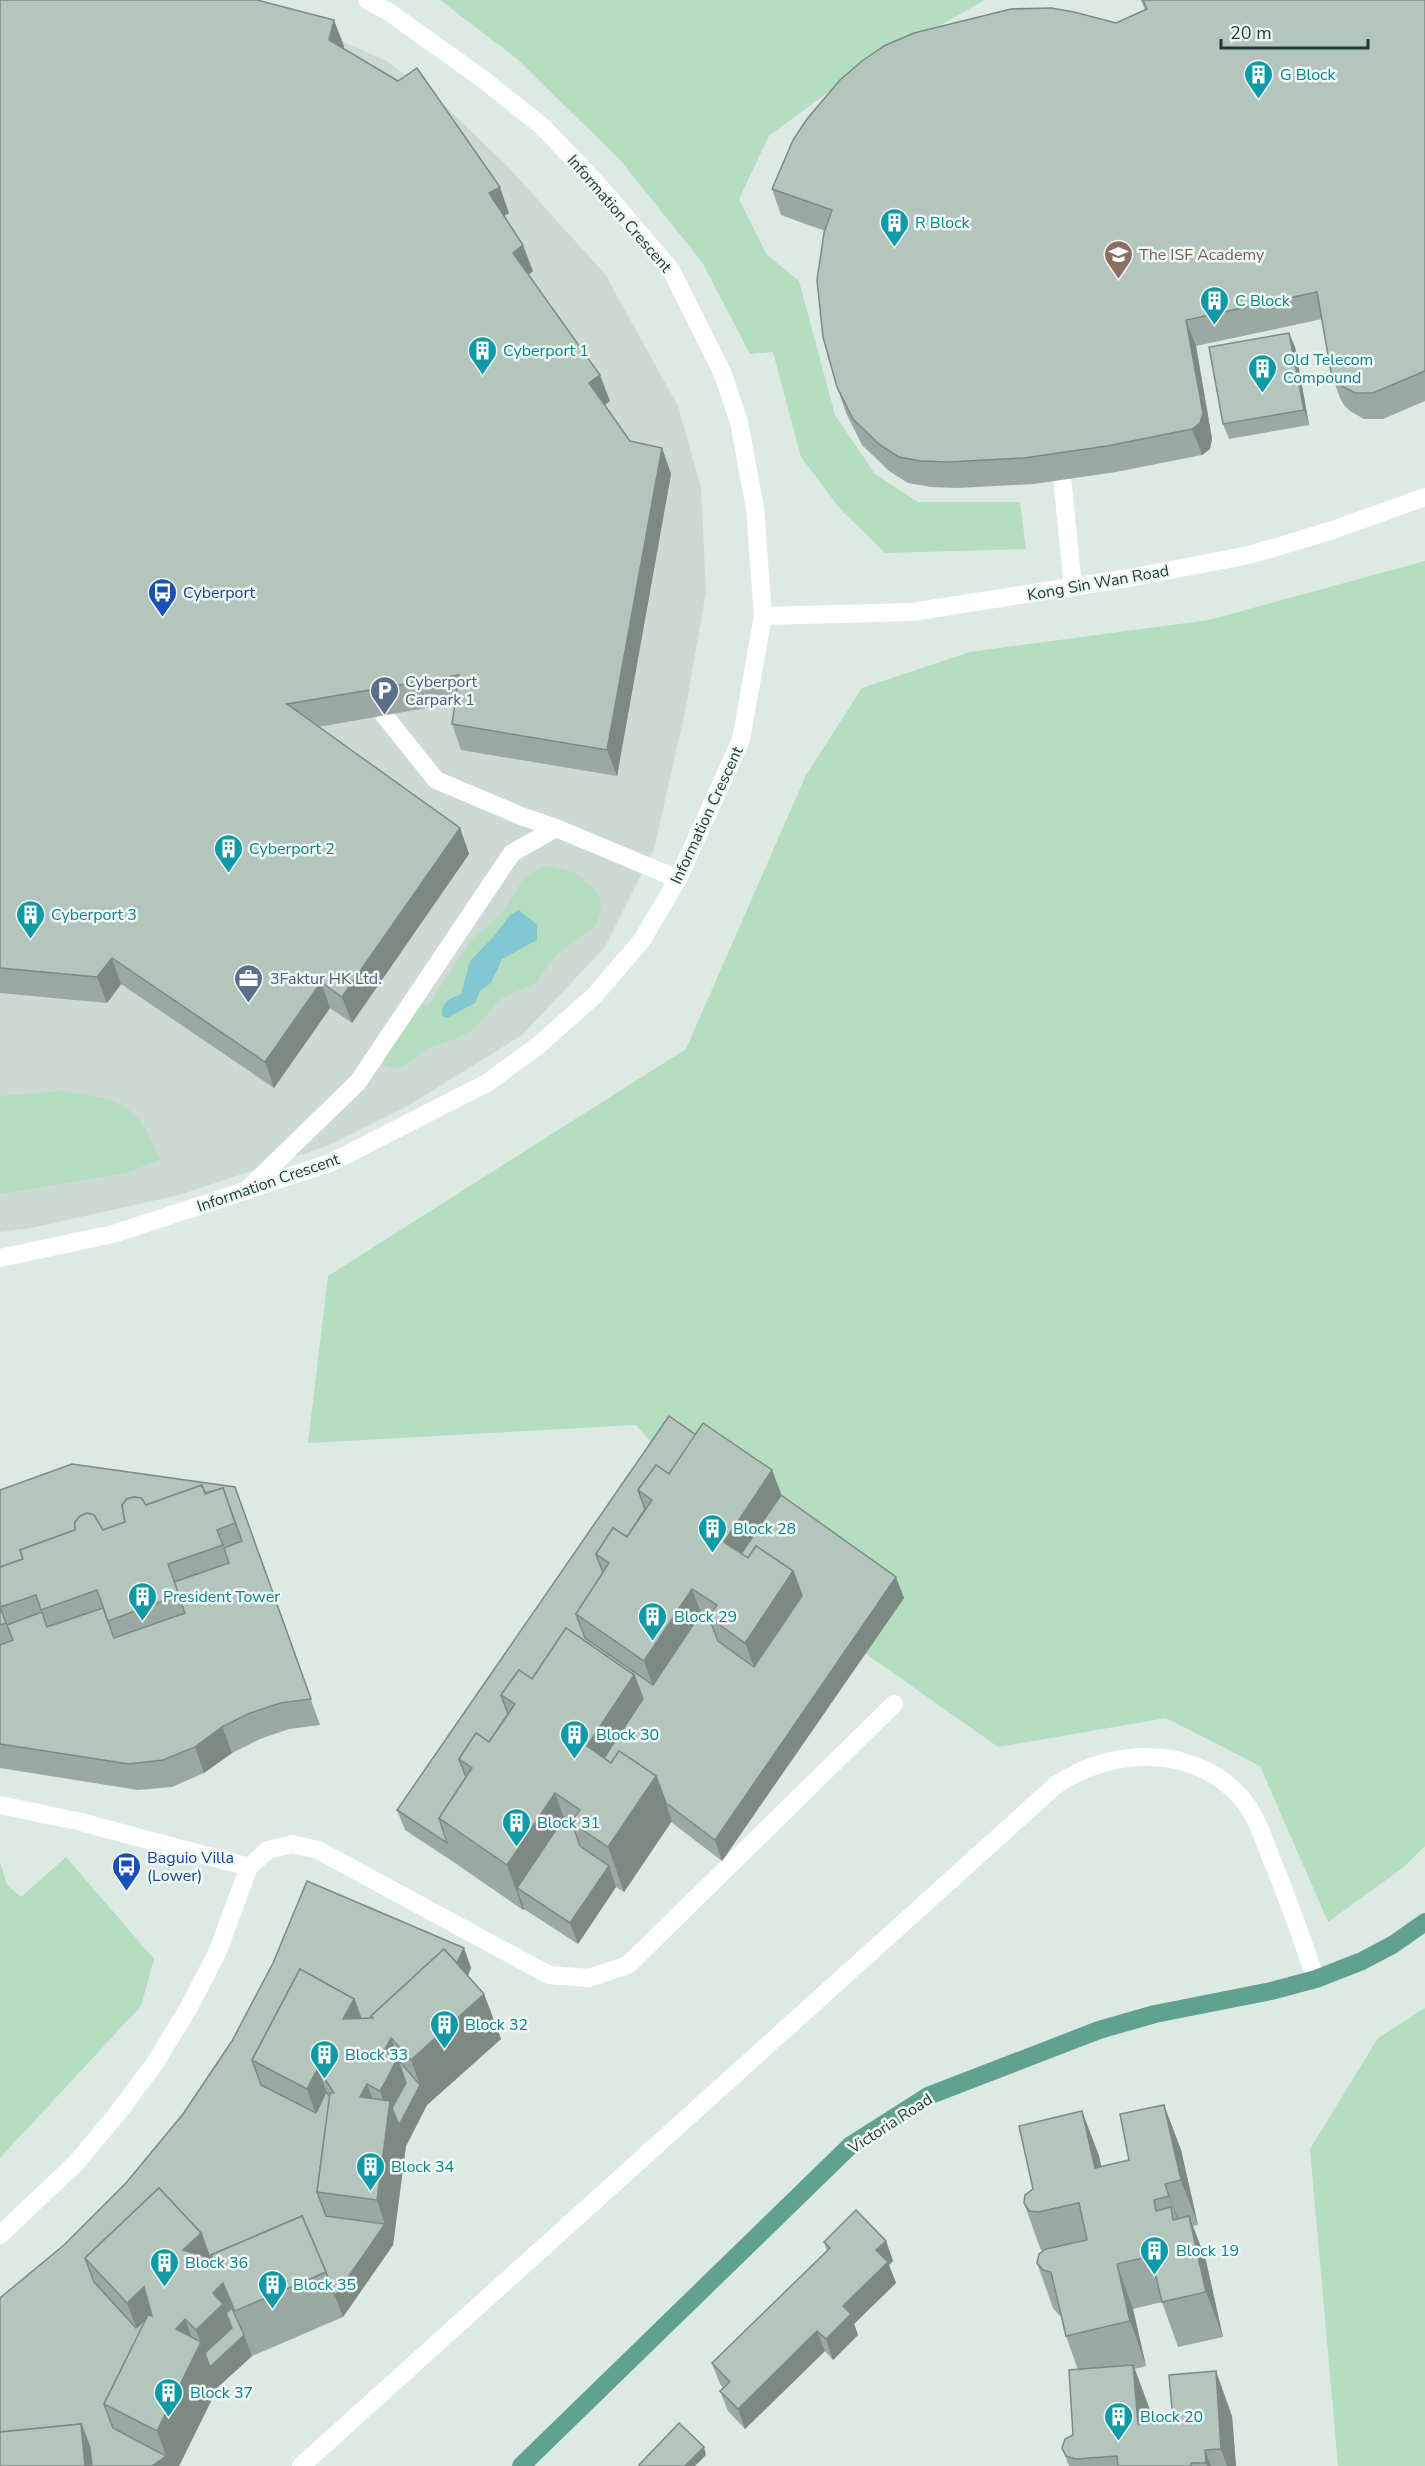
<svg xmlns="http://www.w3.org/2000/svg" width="1425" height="2466" viewBox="0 0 1425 2466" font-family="'Nunito Sans',sans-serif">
	<rect width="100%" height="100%" fill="#ddeae4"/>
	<path fill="#ccdad3" d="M0 0 311 28 387 61 446 107 509 168 605 274 678 406 701 487 706 592 685 712 654 849 605 947 522 1035 406 1107 327 1146 179 1195 31 1228 0 1232Z"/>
	<g fill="#b5ddbf">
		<path d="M440 0H985L850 76 769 136 739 199 767 255 799 281 835 415 875 474 918 502H1020L1026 549 885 553 840 509 801 457 773 352 750 354 702 262 621 161 516 58Z"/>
		<path d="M1425 561V1846L1404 1867 1328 1922 1260 1766 1166 1718 998 1747 787 1598 636 1425 308 1443 328 1276 686 1049 806 775 862 688 970 652 1209 620Z"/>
		<path d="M552 866 577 874 599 894 601 912 595 926 555 956 536 983 501 998 474 1029 456 1039 428 1048 405 1065 393 1068 384 1065V1057L421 1003 428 1006 470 942 502 913 525 876 540 868Z"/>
		<path d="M64 1091C123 1100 137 1103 160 1160L124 1173 0 1194V1096Z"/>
		<path d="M66 1857 154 1959 141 2006 0 2158V1862L7 1885 21 1897Z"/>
		<path d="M1425 2008V2466H1338L1310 2149 1378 2038Z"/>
	</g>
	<path fill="#82c7d2" d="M519 910 537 925V940L502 959 491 983 480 991 475 1003 447 1018 442 1016C441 1002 449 999 461 994L470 961 494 936 510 915Z"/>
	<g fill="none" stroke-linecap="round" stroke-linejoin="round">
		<g stroke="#fff" stroke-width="18">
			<path d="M1060 457 1073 587"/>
			<path d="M763 616 912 612 1129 578 1249 555 1330 531 1425 497"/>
			<path d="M384 715 436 780 521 816 556 828"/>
			<path d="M250 1187 358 1082 512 853 556 828 678 879"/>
			<path d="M0 1258 113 1234 330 1163 487 1083 540 1044 595 995 642 940 678 879 741 740 763 616 755 508 739 422 723 374 671 270 600 187 542 126 480 77 389 12 367 0"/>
			<path d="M0 1805 77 1821 249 1867"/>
			<path d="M0 2235 76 2163 117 2114 155 2063 188 2009 217 1953 249 1867 268 1850 292 1844 318 1850 549 1975 589 1978 628 1965 894 1704"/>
			<path d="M301 2466 1056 1785C1115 1745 1205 1744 1249 1808 1260 1825 1266 1845 1273 1863 1289 1901 1302 1940 1316 1979"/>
		</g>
		<path stroke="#60a190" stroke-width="18" d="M521 2466 851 2145 928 2096 1099 2030 1155 2014 1271 1991 1316 1979 1362 1961 1394 1944 1425 1922"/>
	</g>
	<g fill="#9aa9a3">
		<path d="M0 0 344 46 343 49 509 213 504 216 533 271 529 275 610 401 605 405 630 441 662 448 671 474 617 776 461 750 452 724 455 703 318 727 460 828 469 854 352 1023 330 1008 274 1088 121 984 107 1003 0 993Z"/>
		<path d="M1141 0H1425V401L1383 419H1364L1350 411 1344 405 1340 398 1331 372 1322 319 1196 346 1212 439 1210 449 1202 455 1116 472 1034 484 958 488 931 487 908 483 889 471 862 445 846 413 837 387 825 231 781 215 772 189 1116 23 1145 10Z"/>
		<path d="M1295 347 1309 425 1229 439 1223 424Z"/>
		<path d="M669 1416 696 1435 772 1470 782 1496 904 1598 722 1861 671 1822 624 1892 616 1887 578 1944 524 1909 523 1910 455 1863 405 1830 397 1810Z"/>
		<path d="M235 1487 320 1725 289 1729 260 1739 232 1753 204 1773 172 1787 138 1790 0 1768V1490Z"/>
		<path d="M464 1948 471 1968 468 1976 484 1994 501 2039 427 2105 406 2146 393 2245 343 2317 252 2356 218 2387 179 2466H0L64 2245 126 2183 183 2114 232 2041Z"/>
		<path d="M1164 2105 1181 2150 1198 2225 1193 2226 1206 2261 1223 2337 1178 2347 1162 2302 1133 2309 1146 2366 1135 2369 1150 2410 1151 2423 1232 2416 1236 2466H1069L1062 2448 1073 2435 1078 2370 1066 2336 1061 2316 1059 2315 1053 2308 1037 2263 1042 2251 1040 2248 1024 2203 1082 2111 1099 2156 1101 2167 1129 2160Z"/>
		<path d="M886 2241 893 2261 889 2265 896 2283 854 2324 858 2335 833 2360 825 2351 745 2429 728 2411 720 2391 723 2388 720 2384 712 2363 827 2251 824 2242Z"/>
	</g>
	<g fill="#7d8a84">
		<path d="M334 20 344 46 338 66 329 40Z"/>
		<path d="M500 187 509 213 499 219 489 193Z"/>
		<path d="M523 245 533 271 523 279 513 253Z"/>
		<path d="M1186 320 1196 346 1212 439 1210 449 1202 455 1192 429Z"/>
		<path d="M1289 333 1295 347 1309 425 1304 410Z"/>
		<path d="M600 375 610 401 599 409 589 383Z"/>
		<path d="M662 448 671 474 617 776 607 750Z"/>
		<path d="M460 828 469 854 352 1023 342 997Z"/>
		<path d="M112 958 121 984 107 1003 97 977Z"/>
		<path d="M321 982 330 1008 274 1088 265 1062Z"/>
		<path d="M772 1470 789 1515 747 1576 724 1542Z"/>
		<path d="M793 1571 809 1616 762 1687 745 1643Z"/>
		<path d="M896 1577 904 1598 722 1861 715 1840Z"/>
		<path d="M692 1589 709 1634 660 1706 644 1661Z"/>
		<path d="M634 1675 651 1720 610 1781 587 1746Z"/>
		<path d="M222 1727 232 1753 204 1773 195 1747Z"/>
		<path d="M656 1776 672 1821 624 1892 608 1847Z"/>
		<path d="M555 1793 571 1838 517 1888 524 1909 523 1910 507 1865Z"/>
		<path d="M609 1866 616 1887 578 1944 570 1923Z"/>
		<path d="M464 1948 471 1968 460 1994 391 2038 407 2083 420 2085 411 2060 484 1994 501 2039 427 2105 406 2146 393 2245 343 2317 335 2296 385 2224 377 2200 388 2114 380 2091V2039Z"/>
		<path d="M354 1999 370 2043 343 2019Z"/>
		<path d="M318 2068 334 2113 323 2134 307 2089Z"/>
		<path d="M367 2084 381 2123 360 2097Z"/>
		<path d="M1164 2105 1181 2150 1198 2225 1181 2180Z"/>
		<path d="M1082 2111 1099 2156 1111 2213 1095 2168Z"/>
		<path d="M1165 2184 1182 2229 1185 2241 1169 2196Z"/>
		<path d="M1189 2216 1206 2261 1223 2337 1206 2292Z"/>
		<path d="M201 2233 217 2278 183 2250Z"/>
		<path d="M886 2241 893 2261 889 2265 896 2283 854 2324 858 2335 833 2360 826 2339 843 2306 876 2250Z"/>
		<path d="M1117 2264 1133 2309 1146 2366 1130 2321Z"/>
		<path d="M223 2283 240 2328 244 2335 252 2356 218 2387 179 2466H152L166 2456 157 2431 176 2329 185 2319 197 2351 201 2344 196 2330 213 2293Z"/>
		<path d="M144 2287 168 2361 144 2348 127 2303Z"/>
		<path d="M817 2331 825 2351 745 2429 738 2409Z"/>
		<path d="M1133 2365 1150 2410 1154 2466 1138 2424Z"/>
		<path d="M1216 2371 1232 2416 1236 2466H1227L1221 2449Z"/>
		<path d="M81 2424 96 2466H85Z"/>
		<path d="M704 2447 706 2455 695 2466H685Z"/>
		<path d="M1205 2450 1211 2466H1207L1206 2463Z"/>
	</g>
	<g fill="#b3c5bd" stroke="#7d8a84" stroke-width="1.5">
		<path d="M0 0H257L334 20 329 40 398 81 417 68 500 187 489 193 523 245 513 253 600 375 589 383 630 441 662 448 607 750 452 724 459 675 287 704 460 828 342 997 321 982 265 1062 112 958 97 977 0 968Z"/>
		<path d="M1143 0H1425V371L1373 393H1355L1340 385 1335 379 1331 372 1317 292 1186 320 1203 413 1200 423 1192 429 1107 446 1024 458 949 462 921 461 899 457 880 445 853 419 837 387 823 337 817 280 824 233 832 210 772 189 793 140 807 119 840 80 862 61 884 46 914 33 1011 9 1051 8 1074 12 1116 23 1147 9Z"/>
		<path d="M1289 333 1304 410 1223 424 1209 347Z"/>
		<path d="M669 1416 696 1435 669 1474 656 1465 638 1490 645 1509 627 1537 613 1528 596 1554 603 1573 576 1614 585 1638 653 1685 701 1613 709 1618 718 1641 754 1667 802 1596 793 1571 756 1546 748 1558 741 1554 781 1495 896 1577 715 1840 666 1803 656 1776 619 1751 611 1763 604 1758 643 1699 634 1675 566 1628 532 1679 519 1670 501 1695 508 1714 489 1742 476 1733 459 1759 466 1777 439 1818 447 1843 397 1810Z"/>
		<path d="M703 1423 772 1470 724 1542 748 1558 756 1546 793 1571 745 1643 709 1617 717 1605 692 1589 644 1661 576 1614 609 1563 596 1554 613 1528 627 1537 652 1500 638 1490 656 1465 669 1474Z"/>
		<path d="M72 1464 235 1487 311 1699 280 1703 250 1713 222 1727 195 1747 163 1760 129 1764 0 1744V1645L13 1640 7 1625 42 1612 47 1627 103 1608 114 1638 185 1613 174 1582 229 1563 224 1548 242 1541 223 1488 205 1493 202 1485 146 1505 141 1498 134 1497 127 1499 122 1505 125 1522 103 1530 94 1515 87 1513 80 1516 75 1522V1530L20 1550 23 1559 0 1567V1490Z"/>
		<path d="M202 1485 205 1494 223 1488 235 1523 217 1530 223 1545 168 1564 179 1595 108 1621 97 1590 41 1610 36 1595 0 1607 6 1623 0 1625V1567L23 1559 20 1550 75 1530V1522L80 1516 87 1513 94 1515 103 1530 125 1522 122 1505 127 1499 134 1497 141 1498 146 1505Z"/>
		<path d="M566 1628 634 1675 587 1746 611 1763 619 1751 656 1776 608 1847 571 1822 580 1810 555 1793 507 1865 439 1818 472 1768 459 1759 476 1733 489 1742 515 1704 501 1695 519 1670 532 1679Z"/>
		<path d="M564 1818 572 1823 580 1846 609 1866 570 1923 517 1888Z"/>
		<path d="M307 1881 464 1948 457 1963 444 1949 371 2016 372 2018 361 2019 354 1999 300 1969 252 2060 261 2085 316 2113 326 2092 330 2097 317 2192 326 2216 385 2224 335 2296 326 2272 302 2216 211 2255 212 2259 210 2258 201 2233 159 2188 85 2258 94 2282 136 2328 147 2318 104 2404 113 2428 166 2456 152 2466H92L90 2448 81 2424 0 2432V2298L64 2245 126 2183 183 2114 232 2041 273 1963Z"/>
		<path d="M444 1949 484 1994 411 2060 391 2038 384 2051 397 2058 389 2075 380 2091 367 2084 360 2097 390 2101 377 2200 317 2192 330 2093H334L318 2068 307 2089 252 2060 300 1969 354 1999 343 2019 373 2018 371 2016Z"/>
		<path d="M400 2062 420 2085 399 2125 392 2108 406 2083 399 2063Z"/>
		<path d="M1164 2105 1181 2180 1165 2184 1169 2196 1154 2200 1156 2211 1171 2207 1173 2220 1189 2216 1206 2292 1162 2302 1151 2256 1117 2264 1130 2321 1066 2336 1051 2272 1043 2270 1037 2263 1039 2254 1046 2249 1087 2240 1079 2203 1038 2212 1029 2211 1024 2203 1025 2195 1033 2189 1019 2126 1082 2111 1095 2168 1129 2160 1120 2114Z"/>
		<path d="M159 2188 201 2233 183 2250 213 2259 211 2255 302 2216 326 2272 235 2311 223 2283 213 2293 223 2304 196 2330 185 2319 176 2329 201 2342 157 2431 104 2404 148 2315 152 2316 144 2287 127 2303 85 2258Z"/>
		<path d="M856 2210 886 2241 876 2250 888 2262 843 2306 851 2314 826 2339 817 2331 738 2409 720 2391 730 2382 712 2363 830 2248 824 2242Z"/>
		<path d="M232 2308 244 2335 210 2367 205 2353 232 2328 226 2313Z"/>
		<path d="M1133 2365 1138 2424 1173 2421 1169 2375 1216 2371 1221 2449 1205 2450 1206 2463H1191V2466H1118L1117 2456 1075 2459 1066 2456 1062 2448 1065 2439 1073 2435 1069 2370Z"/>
		<path d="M679 2423 704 2447 685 2466H640L639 2465Z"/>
		<path d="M81 2424 85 2466H0V2432Z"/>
	</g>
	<defs>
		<symbol id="building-pin" viewBox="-11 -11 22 30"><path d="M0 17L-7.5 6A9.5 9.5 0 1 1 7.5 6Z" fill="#0f9aa8" stroke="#eef7f2"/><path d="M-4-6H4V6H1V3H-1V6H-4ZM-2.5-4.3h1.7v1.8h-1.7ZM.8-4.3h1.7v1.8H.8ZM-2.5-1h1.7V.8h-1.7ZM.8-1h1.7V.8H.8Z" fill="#fff"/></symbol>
		<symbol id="school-pin" viewBox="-11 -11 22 30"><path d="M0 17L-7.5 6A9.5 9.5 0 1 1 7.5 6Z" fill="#8d6e63" stroke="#eef7f2"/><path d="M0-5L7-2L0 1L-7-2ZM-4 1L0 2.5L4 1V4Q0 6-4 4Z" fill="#fff"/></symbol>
		<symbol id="bus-pin" viewBox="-11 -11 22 30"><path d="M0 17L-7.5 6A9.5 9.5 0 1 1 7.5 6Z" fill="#1a4fb4" stroke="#eef7f2"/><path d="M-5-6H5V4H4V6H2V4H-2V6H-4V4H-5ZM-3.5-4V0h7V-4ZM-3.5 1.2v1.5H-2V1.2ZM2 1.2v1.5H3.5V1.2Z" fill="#fff"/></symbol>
		<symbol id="parking-pin" viewBox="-11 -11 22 30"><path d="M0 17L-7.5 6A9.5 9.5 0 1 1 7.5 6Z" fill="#5c6f8a" stroke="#eef7f2"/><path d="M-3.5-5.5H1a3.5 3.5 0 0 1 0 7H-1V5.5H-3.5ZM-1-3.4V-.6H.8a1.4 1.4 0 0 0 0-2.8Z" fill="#fff"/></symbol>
		<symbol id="office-pin" viewBox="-11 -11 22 30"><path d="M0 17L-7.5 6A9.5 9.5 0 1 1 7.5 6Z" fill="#5c6f8a" stroke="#eef7f2"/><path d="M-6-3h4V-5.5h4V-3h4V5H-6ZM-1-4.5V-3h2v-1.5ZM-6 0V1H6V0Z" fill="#fff"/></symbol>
	</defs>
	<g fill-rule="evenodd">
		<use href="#building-pin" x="1242" y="58" width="33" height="45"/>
		<use href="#building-pin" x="878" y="206" width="33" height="45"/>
		<use href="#school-pin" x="1102" y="238" width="33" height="45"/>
		<use href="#building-pin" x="1198" y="284" width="33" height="45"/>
		<use href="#building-pin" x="466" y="334" width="33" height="45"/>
		<use href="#building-pin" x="1246" y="352" width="33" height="45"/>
		<use href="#bus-pin" x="146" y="576" width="33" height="45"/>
		<use href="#parking-pin" x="368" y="674" width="33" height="45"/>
		<use href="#building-pin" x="212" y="832" width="33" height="45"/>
		<use href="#building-pin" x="14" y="898" width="33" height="45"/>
		<use href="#office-pin" x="232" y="962" width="33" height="45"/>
		<use href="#building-pin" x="696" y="1512" width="33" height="45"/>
		<use href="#building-pin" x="126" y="1580" width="33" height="45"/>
		<use href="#building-pin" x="636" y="1600" width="33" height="45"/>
		<use href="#building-pin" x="558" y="1718" width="33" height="45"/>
		<use href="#building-pin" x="500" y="1806" width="33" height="45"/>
		<use href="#bus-pin" x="110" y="1850" width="33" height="45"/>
		<use href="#building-pin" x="428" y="2008" width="33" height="45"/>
		<use href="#building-pin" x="308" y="2038" width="33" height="45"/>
		<use href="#building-pin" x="354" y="2150" width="33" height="45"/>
		<use href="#building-pin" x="1138" y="2234" width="33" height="45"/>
		<use href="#building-pin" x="148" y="2246" width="33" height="45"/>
		<use href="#building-pin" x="256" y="2268" width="33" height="45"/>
		<use href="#building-pin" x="152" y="2376" width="33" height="45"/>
		<use href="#building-pin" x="1102" y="2400" width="33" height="45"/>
	</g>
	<g text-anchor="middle" stroke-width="5" stroke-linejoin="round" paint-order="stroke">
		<g font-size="16" fill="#0d838f" stroke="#eef7f2" text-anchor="start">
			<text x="1280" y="80">G Block</text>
			<text x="915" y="228">R Block</text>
			<text x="1235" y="306">C Block</text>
			<text x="503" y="356">Cyberport 1</text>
			<text x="1283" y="365">Old Telecom<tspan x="1283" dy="18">Compound</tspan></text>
			<text x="249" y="854">Cyberport 2</text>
			<text x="51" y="920">Cyberport 3</text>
			<text x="733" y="1534">Block 28</text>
			<text x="163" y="1602">President Tower</text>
			<text x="674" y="1622">Block 29</text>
			<text x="596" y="1740">Block 30</text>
			<text x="537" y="1828">Block 31</text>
			<text x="465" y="2030">Block 32</text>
			<text x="345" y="2060">Block 33</text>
			<text x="391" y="2172">Block 34</text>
			<text x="1176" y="2256">Block 19</text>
			<text x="185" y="2268">Block 36</text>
			<text x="293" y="2290">Block 35</text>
			<text x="190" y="2398">Block 37</text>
			<text x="1140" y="2422">Block 20</text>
		</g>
		<g font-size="16" fill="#1f3a32" stroke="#eef7f2">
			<text transform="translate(620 213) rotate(49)" y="6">Information Crescent</text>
			<text transform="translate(1098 582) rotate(-10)" y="6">Kong Sin Wan Road</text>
			<text transform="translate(706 815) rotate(-65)" y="6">Information Crescent</text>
			<text transform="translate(268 1182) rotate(-19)" y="6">Information Crescent</text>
			<text transform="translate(890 2123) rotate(-33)" y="6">Victoria Road</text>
		</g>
		<g font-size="16" fill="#785e54" stroke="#eef7f2" text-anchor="start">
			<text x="1139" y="260">The ISF Academy</text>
		</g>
		<g font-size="16" fill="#164399" stroke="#eef7f2" text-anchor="start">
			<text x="183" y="598">Cyberport</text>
			<text x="147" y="1863">Baguio Villa<tspan x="147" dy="18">(Lower)</tspan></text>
		</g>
		<g font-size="16" fill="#4e5e75" stroke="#eef7f2" text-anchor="start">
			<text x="405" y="687">Cyberport<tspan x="405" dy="18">Carpark 1</tspan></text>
			<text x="270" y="984">3Faktur HK Ltd.</text>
		</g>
	</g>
	<path d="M1221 39v9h147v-9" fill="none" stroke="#1f3a32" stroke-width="3"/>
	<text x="1230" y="39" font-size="18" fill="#1f3a32" stroke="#eef7f2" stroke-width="4.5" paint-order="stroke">20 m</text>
</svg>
